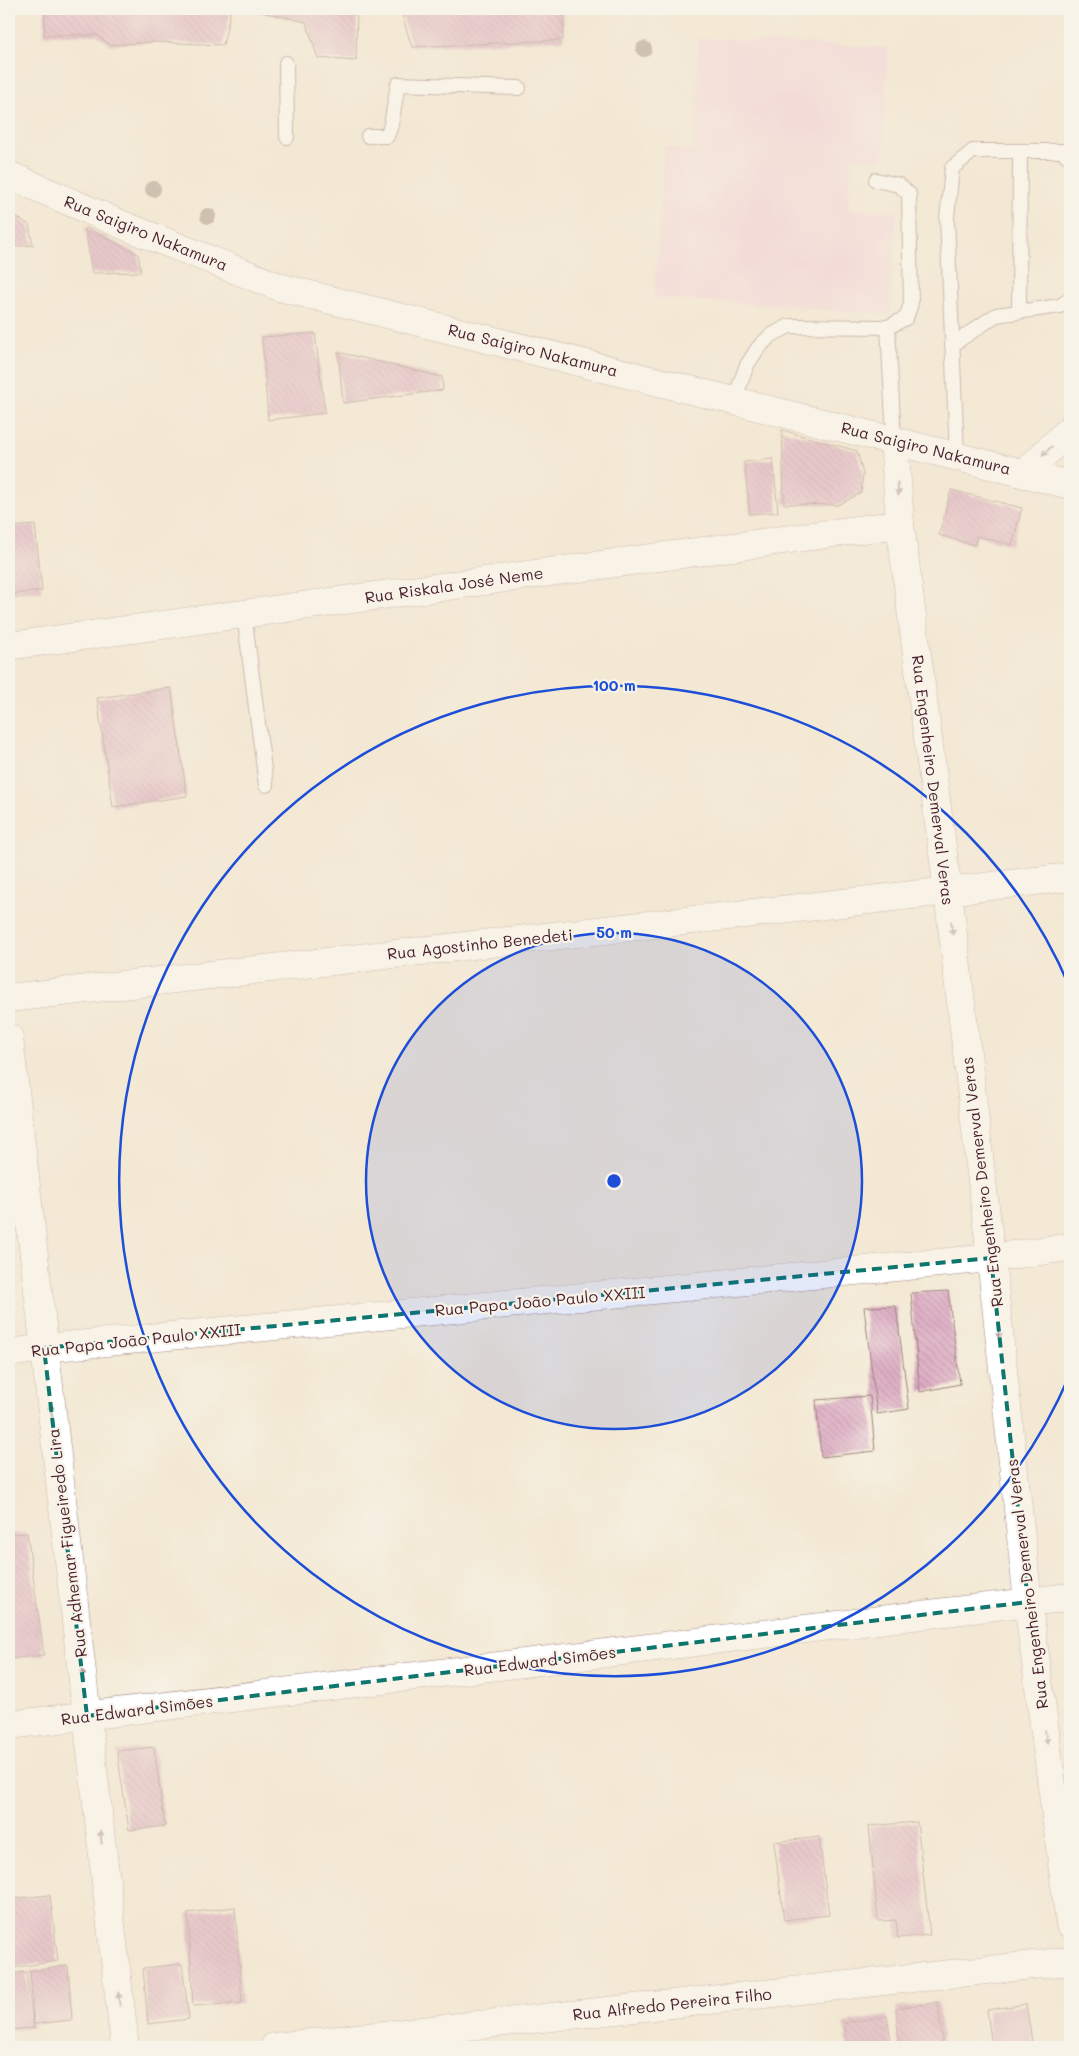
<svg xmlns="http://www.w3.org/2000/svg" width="1079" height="2056" viewBox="0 0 1079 2056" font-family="Mali,sans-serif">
	<defs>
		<pattern id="building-back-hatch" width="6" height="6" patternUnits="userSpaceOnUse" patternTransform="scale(1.25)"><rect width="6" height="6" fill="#daa2bf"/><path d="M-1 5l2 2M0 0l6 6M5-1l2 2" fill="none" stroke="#b3839b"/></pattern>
	</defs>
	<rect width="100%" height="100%" fill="#f7f3e8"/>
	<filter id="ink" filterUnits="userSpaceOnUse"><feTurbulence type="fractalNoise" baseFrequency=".02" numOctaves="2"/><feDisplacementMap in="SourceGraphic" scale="10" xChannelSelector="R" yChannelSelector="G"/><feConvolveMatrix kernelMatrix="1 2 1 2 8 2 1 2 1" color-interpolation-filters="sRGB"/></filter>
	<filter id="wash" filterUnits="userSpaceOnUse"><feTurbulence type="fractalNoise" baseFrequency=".0096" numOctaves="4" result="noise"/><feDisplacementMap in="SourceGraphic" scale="20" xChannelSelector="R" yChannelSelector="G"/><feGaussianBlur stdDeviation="1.12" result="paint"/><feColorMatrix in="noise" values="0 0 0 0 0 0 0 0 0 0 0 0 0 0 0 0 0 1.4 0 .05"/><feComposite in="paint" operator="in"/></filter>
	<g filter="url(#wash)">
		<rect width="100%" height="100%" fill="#f3e8d3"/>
		<path fill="#f4cfde" d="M699 38 888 48 883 160 852 159 848 209 897 212 890 314 654 298 664 146 693 151Z"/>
		<g id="blocks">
			<g fill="url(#building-back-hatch)">
				<path d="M45 9H231L223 45 154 42 110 45 97 35H44Z"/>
				<path d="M248 9H357L356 61 318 58 306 22Z"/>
				<path d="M400 9H564L563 40 412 47Z"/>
				<path d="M9 212 29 225 33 245 9 247Z"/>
				<path d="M85 227 138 254 141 272 92 273Z"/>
				<path d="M315 333 325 413 268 420 262 337Z"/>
				<path d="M338 352 442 377 443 390 343 403Z"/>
				<path d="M782 430 857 451 863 474 861 493 838 505 784 504Z"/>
				<path d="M773 459 778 512 750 514 744 462Z"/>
				<path d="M951 490 1022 508 1012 545 977 536 974 545 939 535Z"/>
				<path d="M35 525 42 591 9 594V527Z"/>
				<path d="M171 688 187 796 113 807 97 698Z"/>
				<path d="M948 1291 960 1384 920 1392 911 1293Z"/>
				<path d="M896 1306 909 1409 877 1414 864 1307Z"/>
				<path d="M870 1396 875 1451 821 1457 816 1400Z"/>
				<path d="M27 1533 44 1655 9 1659V1534Z"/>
				<path d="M154 1747 165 1826 129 1830 117 1751Z"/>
				<path d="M917 1822 930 1935 898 1938 896 1920 878 1921 869 1826Z"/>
				<path d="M819 1837 829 1915 784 1920 774 1842Z"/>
				<path d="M50 1895 58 1961 9 1968V1899Z"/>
				<path d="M235 1907 242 2003 193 2006 188 1913Z"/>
				<path d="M182 1964 189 2019 148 2024 143 1968Z"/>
				<path d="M68 1966 72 2020 34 2024 30 1971Z"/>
				<path d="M26 1972 34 2028 9 2030V1974Z"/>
				<path d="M938 2002 943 2047H899L896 2008Z"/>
				<path d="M1026 2004 1033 2047H992L987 2010Z"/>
				<path d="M887 2016 892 2047H848L844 2023Z"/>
			</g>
		</g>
	</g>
	<g filter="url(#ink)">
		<use href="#blocks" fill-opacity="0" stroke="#9e847f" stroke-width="1"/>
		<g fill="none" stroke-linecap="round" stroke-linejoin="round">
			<defs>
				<g id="service">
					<path d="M286 63 287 137"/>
					<path d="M368 136H387L391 125 398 84 519 88"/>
					<path d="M1019 311 1020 151"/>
					<path d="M888 327 894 440"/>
					<path d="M952 345 996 315 1060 306 1070 299"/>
					<path d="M734 400 747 365 758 348 770 336 789 326 888 327 906 318 911 304 909 194 899 185 876 180"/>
					<path d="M957 456 947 218 952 168 973 151H1062L1070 158"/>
					<path d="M244 614 266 785"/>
				</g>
				<g id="minor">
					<path d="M9 175 125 226 279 287 1070 485"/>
					<path d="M894 440 900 524 948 892 991 1258 1028 1602 1070 1924"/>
					<path d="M1024 474 1070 429"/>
					<path d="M9 646 900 524"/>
					<path d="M9 998 1070 877"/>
					<path d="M9 1038 125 2047"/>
					<path d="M9 1353 44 1348 991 1258 1070 1247"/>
					<path d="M9 1725 1070 1597"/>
					<path d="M274 2047 1070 1961"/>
				</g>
			</defs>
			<use href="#service" stroke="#9e847f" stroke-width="16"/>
			<use href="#minor" stroke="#9e847f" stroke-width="29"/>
			<use href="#service" stroke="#fff" stroke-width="14"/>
			<use href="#minor" stroke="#fff" stroke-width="28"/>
		</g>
		<g fill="#a39383">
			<circle cx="644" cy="49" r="8"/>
			<circle cx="153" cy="189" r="8"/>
			<circle cx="208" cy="216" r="8"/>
		</g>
		<defs><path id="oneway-solid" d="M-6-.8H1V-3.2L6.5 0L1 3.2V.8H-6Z" transform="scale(1.25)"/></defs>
		<g fill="#ae9aa0">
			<use href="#oneway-solid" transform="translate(1047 451) rotate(136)"/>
			<use href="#oneway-solid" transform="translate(898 489) rotate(86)"/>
			<use href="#oneway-solid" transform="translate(952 928) rotate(83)"/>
			<use href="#oneway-solid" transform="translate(999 1332) rotate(84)"/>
			<use href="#oneway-solid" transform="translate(51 1410) rotate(-97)"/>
			<use href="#oneway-solid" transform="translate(83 1676) rotate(-97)"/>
			<use href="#oneway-solid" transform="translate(1046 1737) rotate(82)"/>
			<use href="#oneway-solid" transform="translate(101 1837) rotate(-96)"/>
			<use href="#oneway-solid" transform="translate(119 1999) rotate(-96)"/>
		</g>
	</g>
	<path d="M0 0H1079V2056H0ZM991 1258 1028 1602 87 1716 44 1348Z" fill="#f3e8d3" fill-opacity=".55" fill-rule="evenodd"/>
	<path fill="none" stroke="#0f766e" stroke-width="4" stroke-dasharray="10 6" stroke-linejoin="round" d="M991 1258 1028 1602 87 1716 44 1348Z"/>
	<circle cx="614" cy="1181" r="248" fill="#1d4ed8" fill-opacity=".12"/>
	<g fill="none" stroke="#1d4ed8" stroke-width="2.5">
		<circle cx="614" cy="1181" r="248"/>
		<path d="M1070 1374A495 495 0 1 1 1070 988"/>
	</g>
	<g text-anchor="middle" stroke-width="4.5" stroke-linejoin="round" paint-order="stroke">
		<g font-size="16" fill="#4a1f2b" stroke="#f7f3e8">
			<text transform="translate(146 233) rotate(22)" y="6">Rua Saigiro Nakamura</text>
			<text transform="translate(533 350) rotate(14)" y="6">Rua Saigiro Nakamura</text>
			<text transform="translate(926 448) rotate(14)" y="6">Rua Saigiro Nakamura</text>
			<text transform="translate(454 585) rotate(-8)" y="6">Rua Riskala José Neme</text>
			<text transform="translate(933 780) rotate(83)" y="6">Rua Engenheiro Demerval Veras</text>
			<text transform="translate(480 944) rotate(-6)" y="6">Rua Agostinho Benedeti</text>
			<text transform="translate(982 1182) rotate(-97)" y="6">Rua Engenheiro Demerval Veras</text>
			<text transform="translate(540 1301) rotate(-5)" y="6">Rua Papa João Paulo XXIII</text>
			<text transform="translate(136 1340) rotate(-6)" y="6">Rua Papa João Paulo XXIII</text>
			<text transform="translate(67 1543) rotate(-97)" y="6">Rua Adhemar Figueiredo Lira</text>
			<text transform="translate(1027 1584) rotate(-97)" y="6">Rua Engenheiro Demerval Veras</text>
			<text transform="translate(540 1661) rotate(-7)" y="6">Rua Edward Simões</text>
			<text transform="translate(137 1710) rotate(-7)" y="6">Rua Edward Simões</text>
			<text transform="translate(672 2004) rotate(-6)" y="6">Rua Alfredo Pereira Filho</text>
		</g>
	</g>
	<circle cx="614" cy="1181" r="8" fill="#1d4ed8" stroke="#f7f3e8" stroke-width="2.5"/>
	<g font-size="15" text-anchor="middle" font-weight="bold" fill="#1d4ed8" stroke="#f7f3e8" stroke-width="4.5" stroke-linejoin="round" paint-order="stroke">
		<text x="614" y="691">100 m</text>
		<text x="614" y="938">50 m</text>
	</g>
	<rect width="1079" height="2056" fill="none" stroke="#f7f3e8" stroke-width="30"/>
</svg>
